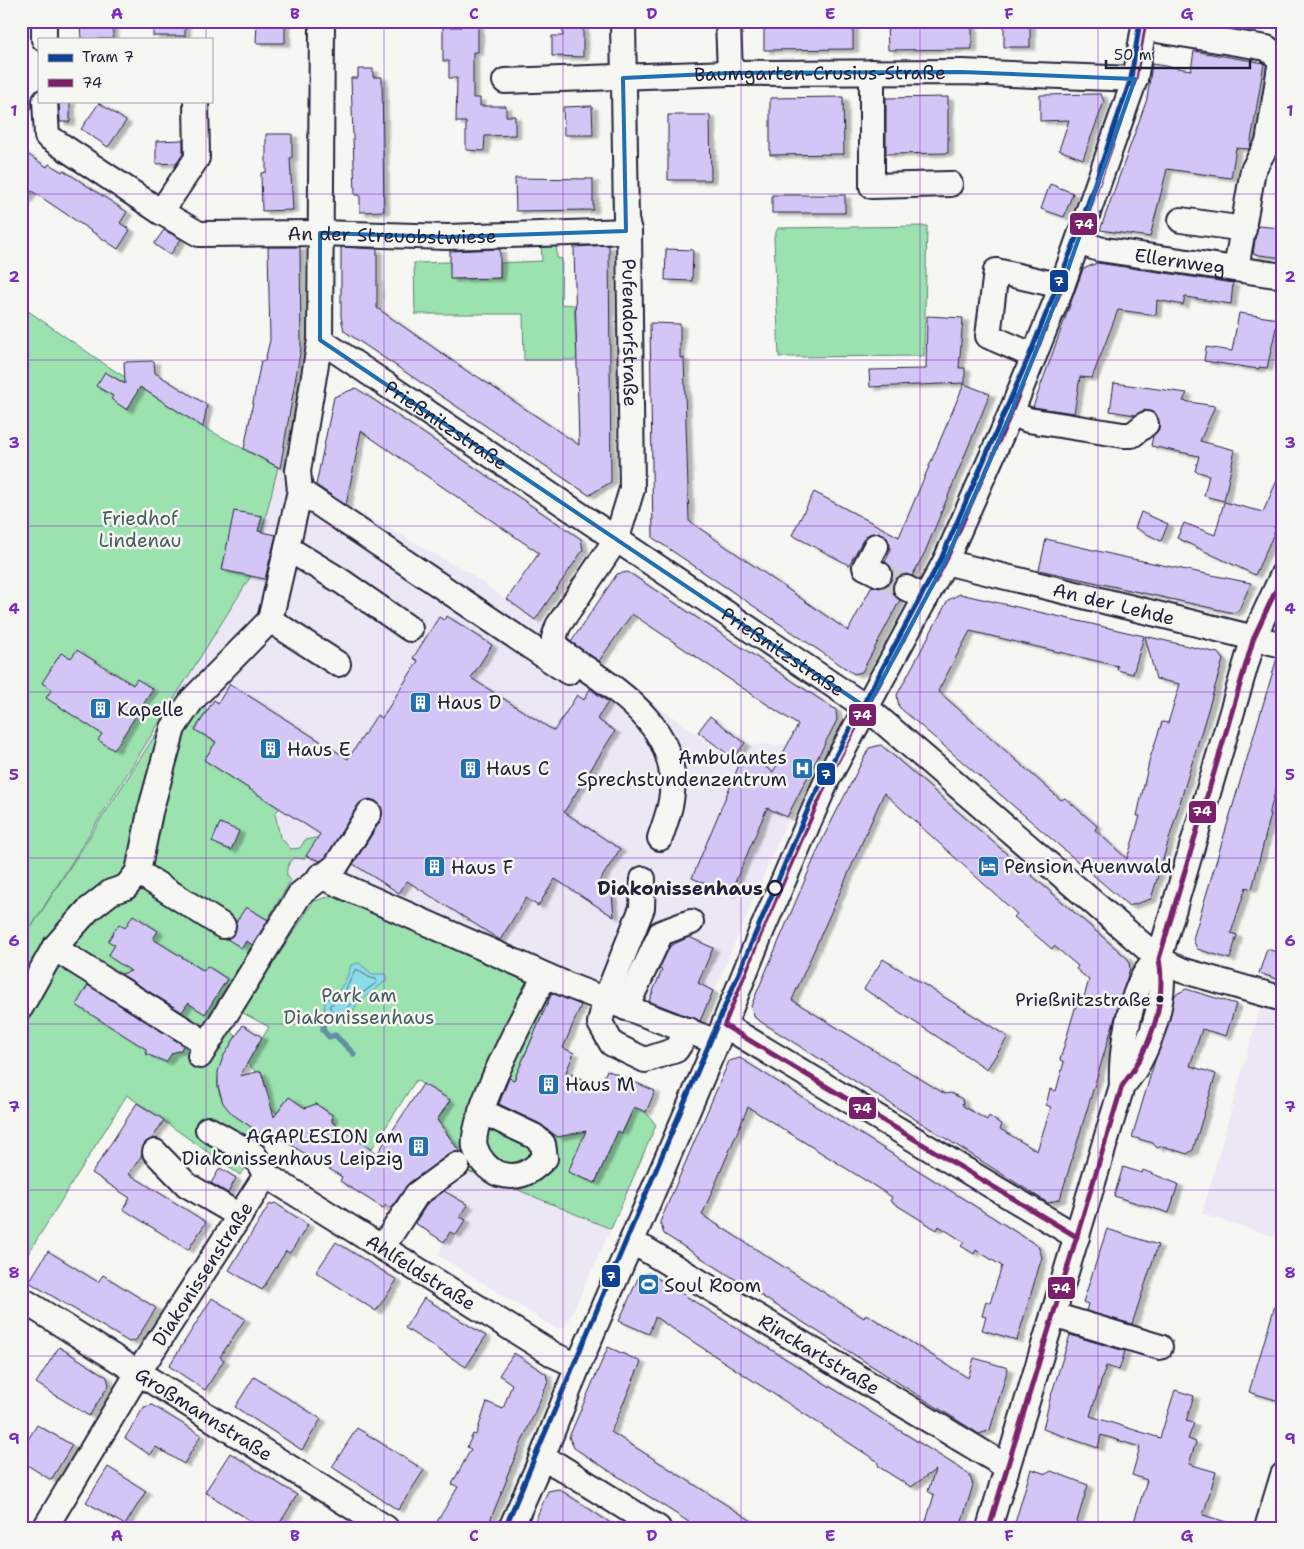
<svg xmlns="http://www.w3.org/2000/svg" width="1304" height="1549" viewBox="0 0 1304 1549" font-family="'Shantell Sans',sans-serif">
	<defs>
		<filter id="shadow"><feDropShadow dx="5.5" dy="3" stdDeviation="1" flood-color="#0004"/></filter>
	</defs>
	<rect width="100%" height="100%" fill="#f6f6f2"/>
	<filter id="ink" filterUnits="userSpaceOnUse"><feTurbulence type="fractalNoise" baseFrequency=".02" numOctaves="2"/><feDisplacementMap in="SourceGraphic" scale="10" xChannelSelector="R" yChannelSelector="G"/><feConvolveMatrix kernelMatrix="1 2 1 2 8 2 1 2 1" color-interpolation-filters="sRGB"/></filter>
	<g filter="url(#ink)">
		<g fill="#ece7f4">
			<path d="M278 467 469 573 535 620 558 626 568 643 734 761 748 745H788L794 804 696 1034 313 866 199 1044 164 1120 137 1103 72 1053 21 1046V942L251 576Z"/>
			<path d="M1261 1004 1283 1011V1239L1202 1214Z"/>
			<path d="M460 1172 478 1173 611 1229 566 1326 557 1329 438 1255 444 1242 416 1224 439 1188Z"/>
		</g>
		<g fill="#9be2af" stroke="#5e8275">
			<path d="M927 226 924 356 779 357 774 237 778 228Z"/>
			<path d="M556 241 557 258 562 259 561 304 574 305 577 360H524L523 314H415L414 263 450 262 451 279 500 278V263L542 261 541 243Z"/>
			<path d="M21 306 109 367 203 427 278 467 251 576 25 937 183 692 207 711 195 729 216 742 204 760 280 808 275 813 280 837 291 849 300 848 305 840 320 837 304 859 294 858C288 863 286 868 287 876L291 880 188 1052 200 1056 230 1030 236 1036C200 1094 220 1106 269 1139L240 1175 127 1095 21 1265Z"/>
			<path d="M335 895 554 988 514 1080 509 1079 496 1108 534 1125 545 1100C546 1114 542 1131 558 1137L591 1120 569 1172 595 1183 618 1131 623 1132 634 1107 646 1112 656 1125 611 1229 478 1173 460 1172 461 1154 437 1120 450 1101 416 1080 371 1150 332 1122V1115L316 1104 305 1108 289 1097 277 1113 256 1098 265 1083 261 1071 256 1072 247 1063 269 1027 241 1012 314 901Z"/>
		</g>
		<path fill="#8bdbe8" stroke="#6191a3" d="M359 963 372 974H385L387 980 359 1002 345 1021 340 1022 334 1015H324L325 1001C341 992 346 982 351 965Z"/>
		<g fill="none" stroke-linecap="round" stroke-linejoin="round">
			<path stroke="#4c6c80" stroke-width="1" d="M356 969 370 978 376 979 377 982 356 998 341 1015 330 1010V1005L342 997Z"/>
			<path stroke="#6191a3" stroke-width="5.5" d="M324 1015 323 1030 329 1037 335 1035 354 1054"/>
		</g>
		<g fill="#d4c5f7" stroke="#22223b" fill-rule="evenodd" filter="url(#shadow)">
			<path d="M80 21H113V39H81Z"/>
			<rect x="153" y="21" width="32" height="15"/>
			<path d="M257 21H285V43H256Z"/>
			<path d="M461 21H478V52H473V98H480V106H506V116H515V135L485 136 484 151 466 150V122H456L457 78H449V61H443V27H461Z"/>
			<path d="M562 21H583V57L552 56V36H563Z"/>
			<path d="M764 21H853V49L764 50Z"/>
			<path d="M908 21H972V49L888 50 887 22Z"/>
			<rect x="1004" y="21" width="26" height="26"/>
			<path d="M1194 51 1264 63 1250 147 1249 149 1236 148 1231 178 1167 169 1150 237 1100 230 1147 99 1152 64 1191 70Z"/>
			<path d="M358 69H373V77H382L384 211 360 212V195H355L351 78H358Z"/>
			<path d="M1101 94 1104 102 1083 159 1059 150 1069 120 1040 121V95Z"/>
			<path d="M843 97 844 154 770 155V98Z"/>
			<path d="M948 97V153L886 154V98Z"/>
			<path d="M59 101H70V122H60Z"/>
			<path d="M99 103 126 121 108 147 81 129Z"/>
			<path d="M592 106 593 135H564L563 107Z"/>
			<path d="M668 115H710L711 180H668Z"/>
			<path d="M266 134H292V158H290L293 210 262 211 261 173 266 172Z"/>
			<path d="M183 140V154L177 163 156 164V141Z"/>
			<path d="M21 150 47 167 49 164 62 172 63 170 127 212 120 223 130 230 118 249 32 191 21 207Z"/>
			<path d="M515 178 593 179V210L516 211Z"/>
			<path d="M1050 184 1073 193 1064 217 1041 209Z"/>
			<rect x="772" y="195" width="73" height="18"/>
			<path d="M1257 226 1283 228V258L1253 254Z"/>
			<path d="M164 230 181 239 170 255 154 244Z"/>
			<path d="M609 245 611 482 589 495 344 331 341 317V247L377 249V308L474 376 475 375 579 445 574 247Z"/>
			<path d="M268 247H300L301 348 280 468 244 449 261 361H265L270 340Z"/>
			<path d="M500 249V278L450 279V251Z"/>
			<path d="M666 249 693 250 692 281 665 280Z"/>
			<path d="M1097 263 1233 283 1231 304 1185 297 1183 305 1157 300 1156 315 1118 310 1092 378 1080 377 1074 413 1033 407 1083 269Z"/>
			<path d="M1239 313 1278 319 1267 368 1259 367V369L1204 361 1206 347 1232 351Z"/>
			<path d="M927 316 963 318 959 368H965V383L870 387 869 370 926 369Z"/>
			<path d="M650 323 680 324V358H684L689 521 848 631 872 586 880 588 887 585 891 580V567L885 562 890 552V545L887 538 882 534H869L864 538 849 565 792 535 814 492 899 537 964 384 990 394 925 552 912 576 906 574 899 576 894 582V595L900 600 862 672 854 674 653 538Z"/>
			<path d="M154 361 155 373 207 405 203 427 140 387 127 410 111 399 113 396 96 386 105 372 125 384 124 362Z"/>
			<path d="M1114 383 1187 393 1183 401 1215 406 1200 441 1235 450 1224 501 1204 496 1209 475 1195 471 1199 456 1151 446 1153 436 1159 429V422L1156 415 1145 410 1135 415 1110 411Z"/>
			<path d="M356 388 581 539 583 550 535 620 507 599 539 553 361 431 346 505 316 485 334 397Z"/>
			<path d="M1283 467V507L1274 528 1276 529 1255 575 1177 538 1184 523 1215 535 1224 502 1263 512Z"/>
			<path d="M234 511 262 516 258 531 276 535 265 579 222 570Z"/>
			<path d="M1141 512 1168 524 1161 541 1135 528Z"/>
			<path d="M1046 539 1123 557 1251 583 1239 610 1234 613 1039 570Z"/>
			<path d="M628 572 836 710 837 720 787 817 767 808 730 894 692 878 739 765 748 756 773 772 798 725 632 614 599 661 571 642 617 574Z"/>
			<path d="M960 594 1144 636 1133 674 1117 670 1118 666 970 631 938 691 1061 800 1065 798 1097 826 1095 830 1127 859 1140 816H1137L1150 758 1162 722 1168 723 1180 684 1156 679 1145 636 1218 653 1223 660 1151 899 1129 906 899 707 897 695 948 600Z"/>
			<path d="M447 616 492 645 471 678 554 731 577 695 584 700 590 689 608 702 597 719 615 731 564 812 620 849 597 885 612 894 614 917 555 879 538 906 526 898 500 940 407 881 399 893 353 864 381 820V807L376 801 369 799 358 805 326 857 321 861 306 856 320 834 204 760 216 742 195 730 214 700 218 703 230 684 348 759 377 715 382 718 418 661 413 658 439 617 444 620Z"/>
			<path d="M77 650 133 685 137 679 153 689 114 750 98 740 102 734 46 698 52 689 42 683 61 653 71 658Z"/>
			<path d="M1277 658H1283V782H1278L1269 814H1271L1252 889 1246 887 1231 933 1237 935 1230 959 1197 949 1193 939Z"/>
			<path d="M710 716 745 743 733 758 698 732Z"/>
			<path d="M881 745 1128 959 1130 968 1060 1199 1048 1203 755 1018 751 1006 823 838 869 748ZM884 793 1017 914 1014 917 1052 949 1054 946 1078 966 1076 969 1089 980 1081 1007 1076 1005 1060 1060 1064 1062 1056 1091 1050 1089 1046 1105 1051 1107 1037 1151 1000 1129 1002 1125 989 1116 987 1120 963 1106 962 1099 951 1093 945 1094 792 1000Z"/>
			<path d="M220 823 239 831 231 850 212 842Z"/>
			<path d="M246 907 268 920 253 945 246 941 242 948 227 939 235 933 236 922Z"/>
			<path d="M133 915 158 931 153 939 204 971 207 966 227 979 205 1014 188 1003 182 1012 121 974 131 971 108 956 115 945 108 941 119 924 125 928Z"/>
			<path d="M689 937 713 948 698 983 713 991 700 1021 649 1001 662 970 659 969 670 946Z"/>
			<path d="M1267 949 1283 954V981L1259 973Z"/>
			<path d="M883 959 1008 1037 987 1069 864 989Z"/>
			<path d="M88 985 183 1045 181 1050 172 1053 166 1062 146 1054V1049L76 1005Z"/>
			<path d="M1186 989 1236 1004 1226 1036 1202 1029 1190 1066 1216 1074 1193 1150 1187 1154 1163 1146 1157 1148 1153 1143 1132 1137 1156 1057 1167 1029 1175 995Z"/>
			<path d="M552 993 581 1005 563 1048 574 1053 566 1072 600 1087 607 1070 655 1091 646 1112 634 1107 622 1133 618 1131 595 1183 568 1172 586 1131 558 1137 540 1124 499 1104 509 1078 514 1080Z"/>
			<path d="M243 1025 262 1037 240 1076 261 1071 274 1117 289 1097 305 1108 316 1104 332 1115V1122L377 1154 423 1084 450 1100 437 1120 460 1152 449 1154 409 1183 391 1208 386 1205 383 1208 340 1181 342 1177 272 1133 269 1139 232 1114 223 1103 218 1086V1072L223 1057Z"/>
			<path d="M740 1058 1038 1246 1042 1257 1017 1340 982 1330 986 1317 982 1316 986 1301 990 1303 1002 1266 976 1250 974 1254 961 1246 964 1242 939 1226 937 1230 890 1201 892 1197 748 1107 702 1215 864 1318 866 1314 968 1378 974 1358 1008 1368 990 1430 979 1434 664 1234 660 1222 710 1105 729 1061Z"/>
			<path d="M137 1103 164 1120 152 1139 145 1143 142 1155 129 1174 206 1222 188 1250 123 1209 130 1198 92 1173Z"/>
			<path d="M1123 1167 1142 1173 1143 1170 1178 1184 1169 1213 1114 1196Z"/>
			<path d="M220 1168 236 1178 228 1193 211 1183Z"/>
			<path d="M444 1191 468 1205 460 1217 466 1220 456 1235 450 1232 444 1242 415 1223 427 1204Z"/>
			<path d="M275 1203 308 1225 290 1253 286 1251 262 1290 229 1270 269 1205Z"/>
			<path d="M1107 1229 1158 1245 1132 1324 1086 1311 1088 1304 1083 1302Z"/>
			<path d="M336 1242 397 1280 376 1311 316 1272Z"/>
			<path d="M48 1251 98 1282 103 1275 156 1308 136 1340 129 1342 29 1282Z"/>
			<path d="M649 1273 969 1474 973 1485 960 1528H924L934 1495 928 1491 935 1470 911 1487 879 1467 877 1461 655 1317 649 1334 619 1321 639 1276Z"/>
			<path d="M1279 1292H1283V1390L1279 1401 1249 1392Z"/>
			<path d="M212 1298 245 1319 220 1357 224 1360 205 1390 169 1366Z"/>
			<path d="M424 1298 486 1336 466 1367 405 1328Z"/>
			<path d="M1070 1335 1125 1351 1119 1370 1106 1366 1090 1416 1160 1438 1175 1390 1194 1396 1186 1421 1194 1423 1188 1439 1196 1442 1189 1464 1216 1472 1203 1515 1233 1524V1528H1132L1147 1480 1132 1475 1140 1447 1101 1435 1098 1448 1043 1429 1050 1399Z"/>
			<path d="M59 1347 107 1377 109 1385 89 1416 36 1383Z"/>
			<path d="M608 1347 641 1362 611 1432 763 1528H698L574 1448 569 1437Z"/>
			<path d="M514 1353 546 1374 548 1382 506 1478 507 1479 487 1528H433L458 1487 452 1484 471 1449 467 1447 473 1434 476 1435 487 1402 503 1409 512 1384 499 1375Z"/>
			<path d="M254 1377 321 1419 302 1450 235 1407Z"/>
			<path d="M152 1405 201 1435 184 1464 156 1447 150 1455 125 1438 144 1407Z"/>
			<path d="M37 1425 72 1445 51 1480 21 1461V1451Z"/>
			<path d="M357 1428 424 1470 398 1510 332 1467Z"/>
			<path d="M230 1453 297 1495 277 1528H262L205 1492Z"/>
			<path d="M108 1467 146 1491 125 1525 86 1502Z"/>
			<path d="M1031 1469 1046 1474 1051 1471 1088 1485 1075 1528H1029L1015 1523Z"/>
			<path d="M559 1489 618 1528H532L548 1491Z"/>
		</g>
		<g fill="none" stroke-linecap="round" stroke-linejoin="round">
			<path stroke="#cccccd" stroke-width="24" stroke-dasharray="24 12" stroke-linecap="butt" d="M879 574 906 588"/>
			<defs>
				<g id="minor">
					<path d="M44 21V39"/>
					<path d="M322 21 320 340 298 471 300 491 568 672"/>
					<path id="s1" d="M623 21 626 220 629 231 632 489 617 538 558 626 554 638 559 650C611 687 684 724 671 801 669 813 664 826 660 838"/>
					<path d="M728 21 730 73"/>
					<path d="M1144 28 1267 48 1281 60 1268 143 1253 170 1236 269"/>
					<path d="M872 72V186L950 184"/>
					<path id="s2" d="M505 81 730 73 962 72 1135 79"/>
					<path id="s3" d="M45 101 47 136 161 212 199 234 320 233 447 237 629 231"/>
					<path d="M161 212 197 158 196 101"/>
					<path d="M1181 220 1244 229"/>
					<path id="s4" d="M1078 242 1099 249 1283 276"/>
					<path id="s5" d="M320 340 867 708 1159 959 1181 970 1283 999"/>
					<path d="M1034 356 988 336 996 271 1062 286"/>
					<path d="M1011 413 1028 420 1123 435H1132L1146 424"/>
					<path d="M300 491 270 620 338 664"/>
					<path d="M876 546 865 567 879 574"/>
					<path d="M287 548 341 581 410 629"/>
					<path id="s6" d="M945 562 1283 645"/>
					<path d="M906 588 926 598"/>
					<path d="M320 876 572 987 717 1042"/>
					<path d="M643 879 642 908 605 1001 600 1023 612 1044 645 1060 676 1050 689 1030"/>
					<path d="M223 926 138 872 150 812 173 728 192 700 270 620"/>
					<path d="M54 948 207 1044"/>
					<path d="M21 1007 54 948 69 931 88 910 111 892 126 887 138 872"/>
					<path d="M626 1008 661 933 691 922"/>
					<path d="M724 1025 1077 1237"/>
					<path d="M200 1056 300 894 336 866 369 813"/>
					<path d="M1122 1086C1147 1059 1170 995 1159 959L1254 637 1283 574"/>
					<path d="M481 1111 534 1136 543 1144 545 1158C531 1172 519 1180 499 1174 488 1170 478 1158 475 1147 468 1119 529 1005 545 976"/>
					<path id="s7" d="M208 1129 254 1155 266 1175 554 1355 578 1366"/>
					<path d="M155 1152 187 1185 240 1216"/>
					<path id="s8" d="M631 1243 645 1249 1007 1467"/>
					<path d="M382 1248 417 1194 457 1165"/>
					<path id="s9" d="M21 1299 386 1528"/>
					<path d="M1053 1315 1160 1347"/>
					<path d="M541 1460 557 1465 658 1528"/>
					<path id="s10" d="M45 1528 138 1373 266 1175"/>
					<path d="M511 1528 541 1460 578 1366 717 1042 762 930 827 780 945 562 1011 413 1062 286 1135 79 1145 21"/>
					<path d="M989 1528 1122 1086C1120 1054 1130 977 1159 959"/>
					<path d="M1267 1528 1283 1475"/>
				</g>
			</defs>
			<use href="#minor" stroke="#22223b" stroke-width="28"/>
			<use href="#minor" stroke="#f6f6f2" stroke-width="24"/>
			<defs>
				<g id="bus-1">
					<path d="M1077 1237 724 1025 762 930 827 780 945 562 1011 413 1062 286 1135 79 1145 21"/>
					<path d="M989 1528 1122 1086C1150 1050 1167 1004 1159 959L1254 637 1283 575"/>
				</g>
			</defs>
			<use href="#bus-1" stroke="#f6f6f2" stroke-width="9"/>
			<use href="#bus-1" stroke="#7a206a" stroke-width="5"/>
			<defs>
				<path id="tram-1" d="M505 1528 811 802 941 559 1030 354 1075 241 1131 78 1140 21"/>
			</defs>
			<use href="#tram-1" stroke="#f6f6f2" stroke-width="9"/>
			<use href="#tram-1" stroke="#0e4094" stroke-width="5"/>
		</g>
	</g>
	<path fill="none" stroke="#1f6fb2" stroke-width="4" stroke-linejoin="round" d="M962 72 1135 79 1062 286 1011 413 945 562 867 708 320 340V233L447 237 626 231 623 78 730 73Z"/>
	<path fill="none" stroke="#7b2cbf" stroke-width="1" stroke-opacity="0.55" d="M206 21V39M384 21V1528M563 21V1528M741 21V1528M920 21V1528M1098 21V1528M206 101V1528M21 194H1283M21 360H1283M21 526H1283M21 692H1283M21 858H1283M21 1024H1283M21 1190H1283M21 1356H1283"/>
	<defs>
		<symbol id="building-square" viewBox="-11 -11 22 22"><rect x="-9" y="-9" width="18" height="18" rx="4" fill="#1f6fb2" stroke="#f6f6f2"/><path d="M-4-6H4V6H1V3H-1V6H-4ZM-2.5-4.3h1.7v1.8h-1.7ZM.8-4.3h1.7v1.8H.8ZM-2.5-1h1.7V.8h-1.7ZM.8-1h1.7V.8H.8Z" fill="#fff"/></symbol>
		<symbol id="hospital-square" viewBox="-11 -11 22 22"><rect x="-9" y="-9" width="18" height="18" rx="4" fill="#1f6fb2" stroke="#f6f6f2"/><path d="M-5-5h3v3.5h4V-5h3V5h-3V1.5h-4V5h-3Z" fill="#fff"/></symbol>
		<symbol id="hotel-square" viewBox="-11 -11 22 22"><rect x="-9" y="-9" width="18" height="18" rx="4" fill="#1f6fb2" stroke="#f6f6f2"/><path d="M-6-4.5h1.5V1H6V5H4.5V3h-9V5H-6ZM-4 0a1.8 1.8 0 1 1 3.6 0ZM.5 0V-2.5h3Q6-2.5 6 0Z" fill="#fff"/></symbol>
		<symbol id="stadium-square" viewBox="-11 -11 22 22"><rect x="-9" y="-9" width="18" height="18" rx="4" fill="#1f6fb2" stroke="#f6f6f2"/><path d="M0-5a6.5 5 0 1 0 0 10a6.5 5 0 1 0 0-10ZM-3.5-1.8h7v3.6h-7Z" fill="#fff"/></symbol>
	</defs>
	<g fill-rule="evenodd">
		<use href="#building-square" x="408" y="690" width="25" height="25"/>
		<use href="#building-square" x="88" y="696" width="25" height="25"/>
		<use href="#building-square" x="258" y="736" width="25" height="25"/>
		<use href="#building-square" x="458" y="756" width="25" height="25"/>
		<use href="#hospital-square" x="790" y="756" width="25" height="25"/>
		<use href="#hotel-square" x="976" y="854" width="25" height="25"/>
		<use href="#building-square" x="422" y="854" width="25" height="25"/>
		<use href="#building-square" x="536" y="1072" width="25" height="25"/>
		<use href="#building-square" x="406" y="1134" width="25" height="25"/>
		<use href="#stadium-square" x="636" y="1272" width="25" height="25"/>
	</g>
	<circle fill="#f6f6f2" stroke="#22223b" stroke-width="2.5" cx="775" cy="888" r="7"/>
	<circle fill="#22223b" stroke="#f6f6f2" stroke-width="2" cx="1160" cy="999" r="4.5"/>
	<g text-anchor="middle" stroke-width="5" stroke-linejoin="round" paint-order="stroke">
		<g font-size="18" fill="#22223b" stroke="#f6f6f2" text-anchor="end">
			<text x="1151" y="1006">Prießnitzstraße</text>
		</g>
		<g font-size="19" fill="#22223b" stroke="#f6f6f2">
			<text dy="7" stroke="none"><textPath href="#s2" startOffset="315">Baumgarten-Crusius-Straße</textPath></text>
			<text dy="7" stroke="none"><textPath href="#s3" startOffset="409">An der Streuobstwiese</textPath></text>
			<text dy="7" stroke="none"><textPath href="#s4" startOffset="104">Ellernweg</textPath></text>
			<text dy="7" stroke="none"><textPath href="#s1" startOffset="312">Pufendorfstraße</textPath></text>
			<text dy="7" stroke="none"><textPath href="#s5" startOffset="152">Prießnitzstraße</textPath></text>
			<text dy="7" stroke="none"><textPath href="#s6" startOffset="174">An der Lehde</textPath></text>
			<text dy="7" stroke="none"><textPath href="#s5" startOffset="558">Prießnitzstraße</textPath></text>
			<text dy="7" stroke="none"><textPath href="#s7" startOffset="259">Ahlfeldstraße</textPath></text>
			<text dy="7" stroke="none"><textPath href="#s10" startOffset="299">Diakonissenstraße</textPath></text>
			<text dy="7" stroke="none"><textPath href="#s8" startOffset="219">Rinckartstraße</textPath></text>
			<text dy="7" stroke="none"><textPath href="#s9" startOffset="216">Großmannstraße</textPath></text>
		</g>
		<g font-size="19" fill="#465c5e" stroke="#f6f6f2">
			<text x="140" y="525">Friedhof<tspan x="140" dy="22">Lindenau</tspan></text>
			<text x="359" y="1002">Park am<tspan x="359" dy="22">Diakonissenhaus</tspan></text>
		</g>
		<g font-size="19" fill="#22223b" stroke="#f6f6f2" text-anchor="start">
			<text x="437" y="709">Haus D</text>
			<text x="117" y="716">Kapelle</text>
			<text x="287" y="756">Haus E</text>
			<text x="787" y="764" text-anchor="end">Ambulantes<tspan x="787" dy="22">Sprechstundenzentrum</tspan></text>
			<text x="486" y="775">Haus C</text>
			<text x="1004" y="873">Pension Auenwald</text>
			<text x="451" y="874">Haus F</text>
			<text x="565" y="1091">Haus M</text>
			<text x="403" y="1143" text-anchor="end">AGAPLESION am<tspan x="403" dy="22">Diakonissenhaus Leipzig</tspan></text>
			<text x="664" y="1292">Soul Room</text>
		</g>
		<g font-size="19" font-weight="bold" fill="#22223b" stroke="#f6f6f2" text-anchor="end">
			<text x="763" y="895">Diakonissenhaus</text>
		</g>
	</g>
	<g stroke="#f6f6f2" stroke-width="2">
		<rect x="1069" y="212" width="29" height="24" rx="5" fill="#7a206a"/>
		<rect x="1049" y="269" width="20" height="24" rx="5" fill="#0e4094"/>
		<rect x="848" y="703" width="29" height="24" rx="5" fill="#7a206a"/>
		<rect x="816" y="762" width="20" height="24" rx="5" fill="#0e4094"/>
		<rect x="1188" y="800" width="29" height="24" rx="5" fill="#7a206a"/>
		<rect x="848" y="1096" width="29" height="24" rx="5" fill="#7a206a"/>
		<rect x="601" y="1264" width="20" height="24" rx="5" fill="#0e4094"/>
		<rect x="1047" y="1276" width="29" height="24" rx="5" fill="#7a206a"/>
	</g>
	<g font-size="14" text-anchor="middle" font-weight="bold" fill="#fff">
		<text x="1084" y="229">74</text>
		<text x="1059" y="286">7</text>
		<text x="862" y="720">74</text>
		<text x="826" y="779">7</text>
		<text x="1202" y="816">74</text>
		<text x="862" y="1113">74</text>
		<text x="611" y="1281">7</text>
		<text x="1061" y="1293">74</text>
	</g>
	<rect width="1304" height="1549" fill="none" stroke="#f6f6f2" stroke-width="55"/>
	<rect x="38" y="38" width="175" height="65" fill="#f6f6f2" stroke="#a1a1a9"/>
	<rect x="48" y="54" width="25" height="8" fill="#0e4094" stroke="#a1a1a9"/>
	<text x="82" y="62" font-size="15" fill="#22223b">Tram 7</text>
	<rect x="48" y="79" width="25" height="8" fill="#7a206a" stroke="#a1a1a9"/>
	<text x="82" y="88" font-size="15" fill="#22223b">74</text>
	<path d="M1106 60v8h144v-8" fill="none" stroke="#22223b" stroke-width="2.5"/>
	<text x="1114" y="60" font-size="15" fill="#22223b" stroke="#f6f6f2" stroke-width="4" paint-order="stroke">50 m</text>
	<rect x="28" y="28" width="1248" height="1494" fill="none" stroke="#7b2cbf" stroke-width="2"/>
	<g font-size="16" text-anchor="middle" font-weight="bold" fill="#7b2cbf">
		<text x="117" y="19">A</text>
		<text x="295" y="19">B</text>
		<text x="474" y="19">C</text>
		<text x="652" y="19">D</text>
		<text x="830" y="19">E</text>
		<text x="1009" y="19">F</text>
		<text x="1187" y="19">G</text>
		<text x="14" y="116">1</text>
		<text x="1290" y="116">1</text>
		<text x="14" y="282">2</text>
		<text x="1290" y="282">2</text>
		<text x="14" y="448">3</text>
		<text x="1290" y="448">3</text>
		<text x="14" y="614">4</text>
		<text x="1290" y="614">4</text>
		<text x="14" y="780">5</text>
		<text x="1290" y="780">5</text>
		<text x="14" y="946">6</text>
		<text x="1290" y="946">6</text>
		<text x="14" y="1112">7</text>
		<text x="1290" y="1112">7</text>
		<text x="14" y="1278">8</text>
		<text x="1290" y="1278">8</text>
		<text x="14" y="1444">9</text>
		<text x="1290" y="1444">9</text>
		<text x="117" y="1541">A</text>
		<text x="295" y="1541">B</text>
		<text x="474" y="1541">C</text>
		<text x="652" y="1541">D</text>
		<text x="830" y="1541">E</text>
		<text x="1009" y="1541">F</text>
		<text x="1187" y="1541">G</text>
	</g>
</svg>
